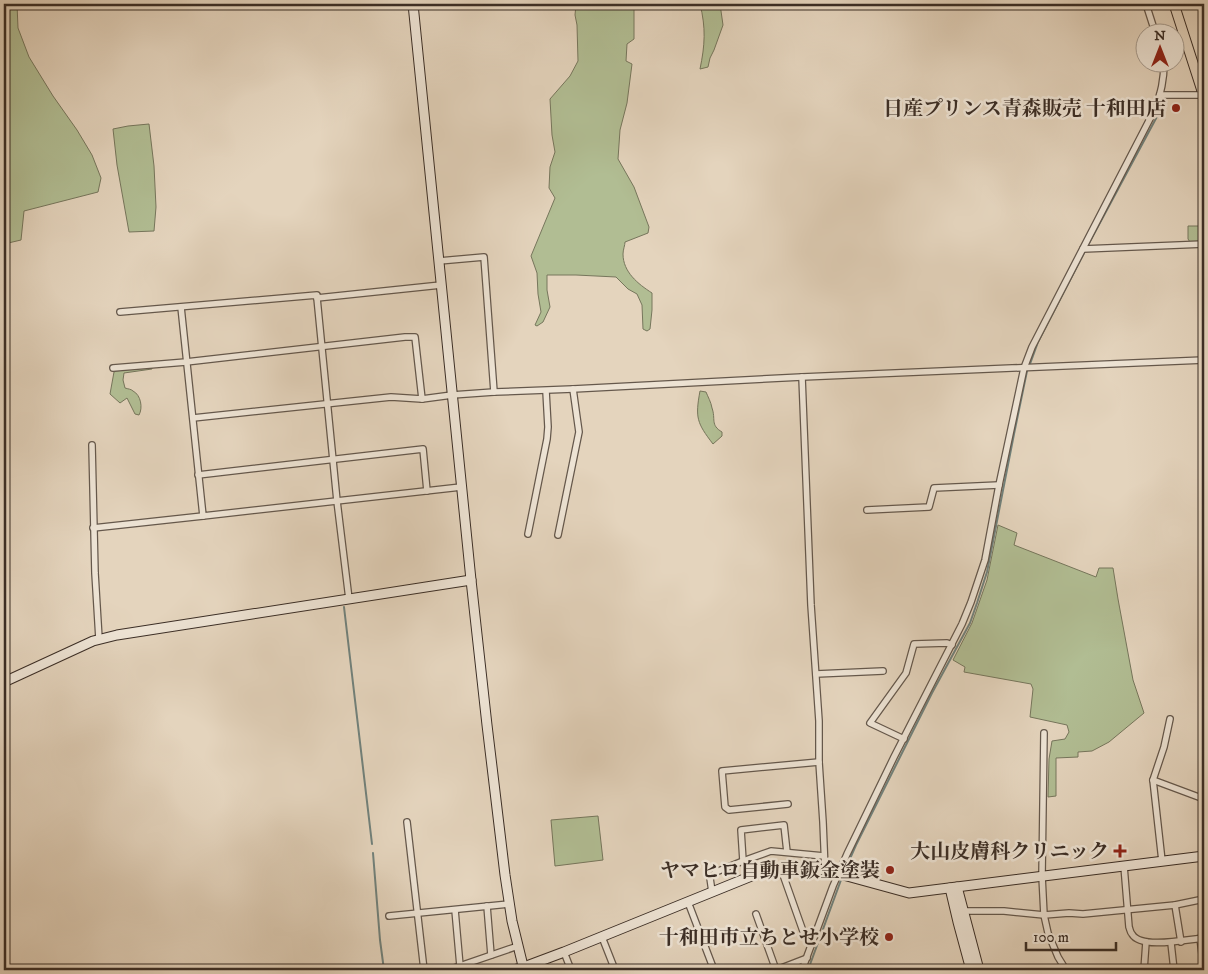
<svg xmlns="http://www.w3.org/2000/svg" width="1208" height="974" viewBox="0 0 1208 974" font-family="'IM FELL DW Pica','Noto Serif JP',serif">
	<rect width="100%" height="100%" fill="#e4d4bd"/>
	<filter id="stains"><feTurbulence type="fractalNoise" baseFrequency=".004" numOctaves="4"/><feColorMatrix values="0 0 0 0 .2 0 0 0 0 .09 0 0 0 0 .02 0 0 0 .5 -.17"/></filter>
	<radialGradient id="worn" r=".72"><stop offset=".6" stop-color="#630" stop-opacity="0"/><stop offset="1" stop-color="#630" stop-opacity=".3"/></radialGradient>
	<g fill="#b1bd93" stroke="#76765c">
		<path d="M4 4H17L18 28 29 57 53 96 77 130 92 155 101 178 98 192 24 211 21 240 4 244Z"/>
		<path d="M576 4H634V39L627 44 626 61 632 64 627 103 620 130 618 159 634 187 649 227 648 233 625 242C625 245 623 250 623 254 623 272 638 284 652 293V310L650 329 647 331 643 329 642 305 637 294 628 289 616 277 576 275H547V290L550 307 543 322 537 326 535 325 541 312 538 294 537 273 531 256 555 198 549 188 550 167 555 152 552 135 550 99 570 76 578 61 577 25 575 15Z"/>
		<path d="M700 4H720L723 25 714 50 710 58 708 67 700 69C705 45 706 28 700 4Z"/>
		<path d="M149 124 154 166 156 207 154 231 129 232 117 165 113 129 128 126Z"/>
		<path d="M1188 226H1204V242H1190L1188 239Z"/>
		<path d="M152 367V369L124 373 123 380 125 388C128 389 131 389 133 391 141 395 143 408 139 415L135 414 127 398 120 403 110 394 114 372 116 371Z"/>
		<path d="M700 391 706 392C708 397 711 402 712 408 716 419 710 425 722 432V436L713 444C697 423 695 418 700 391Z"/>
		<path d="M998 525 1017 533 1014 545 1096 577 1099 568H1113L1118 599 1133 680 1144 713 1109 742 1092 751 1078 752V757L1056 758V796L1048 797 1049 759 1052 741 1065 739 1069 732 1067 725 1030 717 1033 689 1031 684 964 672 965 667 953 660 972 623 987 580Z"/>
		<path d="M598 816 603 860 555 866 551 820Z"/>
	</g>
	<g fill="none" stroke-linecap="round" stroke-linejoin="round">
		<g stroke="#71817b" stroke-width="2">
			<path d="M1198 4 1204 22"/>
			<path d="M1088 245 1160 111"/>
			<path d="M1030 364 1038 342 1084 253"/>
			<path d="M344 607 372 844"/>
			<path d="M373 853 380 940 384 970"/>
			<path d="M845 870 856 845 932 693 970 623 977 603 987 572 1014 434 1027 371"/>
			<path d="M808 970 841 880"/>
		</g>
		<defs>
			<g id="street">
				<path d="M1146 4 1155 32"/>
				<path d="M1160 95H1204"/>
				<path d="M1083 249 1204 244"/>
				<path d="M439 261 484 257 494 392"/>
				<path d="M317 298 337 501 349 599"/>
				<path d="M181 307 203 516 461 487"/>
				<path d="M120 312 317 295V298L441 285"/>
				<path d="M113 368 186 362 405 337H415L422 399 452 395 494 392 573 389 802 377 1204 360"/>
				<path d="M802 377 811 605 819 721V762L823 822 825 870"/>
				<path d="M193 418 391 397 422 399"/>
				<path d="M92 445 95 573 99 639"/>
				<path d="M198 475 423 449 427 491"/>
				<path d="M867 510 929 507 934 488 999 485"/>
				<path d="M93 528 203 516"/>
				<path d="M528 534 547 439 548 427 546 391"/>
				<path d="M558 535 579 432 573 389"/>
				<path d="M816 674 883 671"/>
				<path d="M1044 733 1042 876 1044 915 1048 933 1058 957 1066 970"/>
				<path d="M904 739 870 723 906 673 914 644 947 643 952 645"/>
				<path d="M1153 780 1204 799"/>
				<path d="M788 804 729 810 725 807 722 771 819 762"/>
				<path d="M407 822 424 970"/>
				<path d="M743 861 741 830 784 825 787 852"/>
				<path d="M1162 861 1153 780 1164 747 1170 719"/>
				<path d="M1124 866 1129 927C1130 929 1130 932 1132 934 1141 950 1189 939 1204 938"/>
				<path d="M781 869 804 934 814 935"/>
				<path d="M712 892 710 878 716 872 743 861 771 851 824 856"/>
				<path d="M688 902 714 970"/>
				<path d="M1175 905 1181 942"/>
				<path d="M487 906 491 955"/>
				<path d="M455 910 460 966"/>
				<path d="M963 911H1004L1044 915 1069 913 1083 914 1175 905 1204 899"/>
				<path d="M756 914 776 970 807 958"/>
				<path d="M389 916 509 904"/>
				<path d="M602 937 615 970"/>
				<path d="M1200 938 1204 970"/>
				<path d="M1171 943 1174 970"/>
				<path d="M564 952 571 970"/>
				<path d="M448 970 518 946"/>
				<path d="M510 970 523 965"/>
				<path d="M802 970 833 886 847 854 894 757 962 624 971 602 985 560 999 485 1024 368 1032 347 1155 109C1161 92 1164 81 1164 62"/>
				<path d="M1144 970 1146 942"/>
			</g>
			<g id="secondary">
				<path d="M413 4 471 580 487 725 505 875 512 921 524 970"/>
				<path d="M4 682 93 641 117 635 471 580"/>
				<path d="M957 887 979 970"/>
				<path d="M950 888 958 922 971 970"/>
				<path d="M524 967 564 952 759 873 770 870 781 869 804 868 825 870 909 893 1204 856"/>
			</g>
			<path id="primary" d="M1174 4 1204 97"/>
		</defs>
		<use href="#street" stroke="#65584c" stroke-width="8"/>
		<use href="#secondary" stroke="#3b2e26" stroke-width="11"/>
		<use href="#primary" stroke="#3b2e26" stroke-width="11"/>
		<use href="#street" stroke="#ede3d4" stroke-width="5.5"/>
		<use href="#secondary" stroke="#ede3d4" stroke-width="9"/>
		<use href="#primary" stroke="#e4d4bd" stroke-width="9"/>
	</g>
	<g fill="#8f2418" stroke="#ede3d4" stroke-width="2">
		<circle cx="1176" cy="108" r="5"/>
		<path d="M1117.5 843.5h5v5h5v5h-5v5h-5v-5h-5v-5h5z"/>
		<circle cx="890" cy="870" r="5"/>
		<circle cx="889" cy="937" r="5"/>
	</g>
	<g text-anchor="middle" stroke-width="5" stroke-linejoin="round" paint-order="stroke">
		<g font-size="20" font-weight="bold" fill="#3b2e26" stroke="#ede3d4" text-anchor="end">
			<text x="1166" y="115">日産プリンス青森販売 十和田店</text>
			<text x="1109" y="858">大山皮膚科クリニック</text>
			<text x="880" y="877">ヤマヒロ自動車鈑金塗装</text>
			<text x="879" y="944">十和田市立ちとせ小学校</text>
		</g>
	</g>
	<rect width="1208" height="974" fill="none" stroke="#e4d4bd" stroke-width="20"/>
	<rect x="5" y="5" width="1198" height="964" fill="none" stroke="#3b2e26" stroke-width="2.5"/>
	<rect x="10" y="10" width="1188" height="954" fill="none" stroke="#3b2e26"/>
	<g transform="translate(1160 48)"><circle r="24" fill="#ede3d4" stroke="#a69b8e"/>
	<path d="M0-4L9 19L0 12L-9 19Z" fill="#8f2418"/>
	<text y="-8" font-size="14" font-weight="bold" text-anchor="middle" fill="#3b2e26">N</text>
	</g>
	<path d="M1026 942v8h90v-8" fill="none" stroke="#3b2e26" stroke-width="2.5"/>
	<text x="1033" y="942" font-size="15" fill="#3b2e26" stroke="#ede3d4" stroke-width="4" paint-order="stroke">100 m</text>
	<rect width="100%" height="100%" filter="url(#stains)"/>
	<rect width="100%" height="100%" fill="url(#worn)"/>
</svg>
